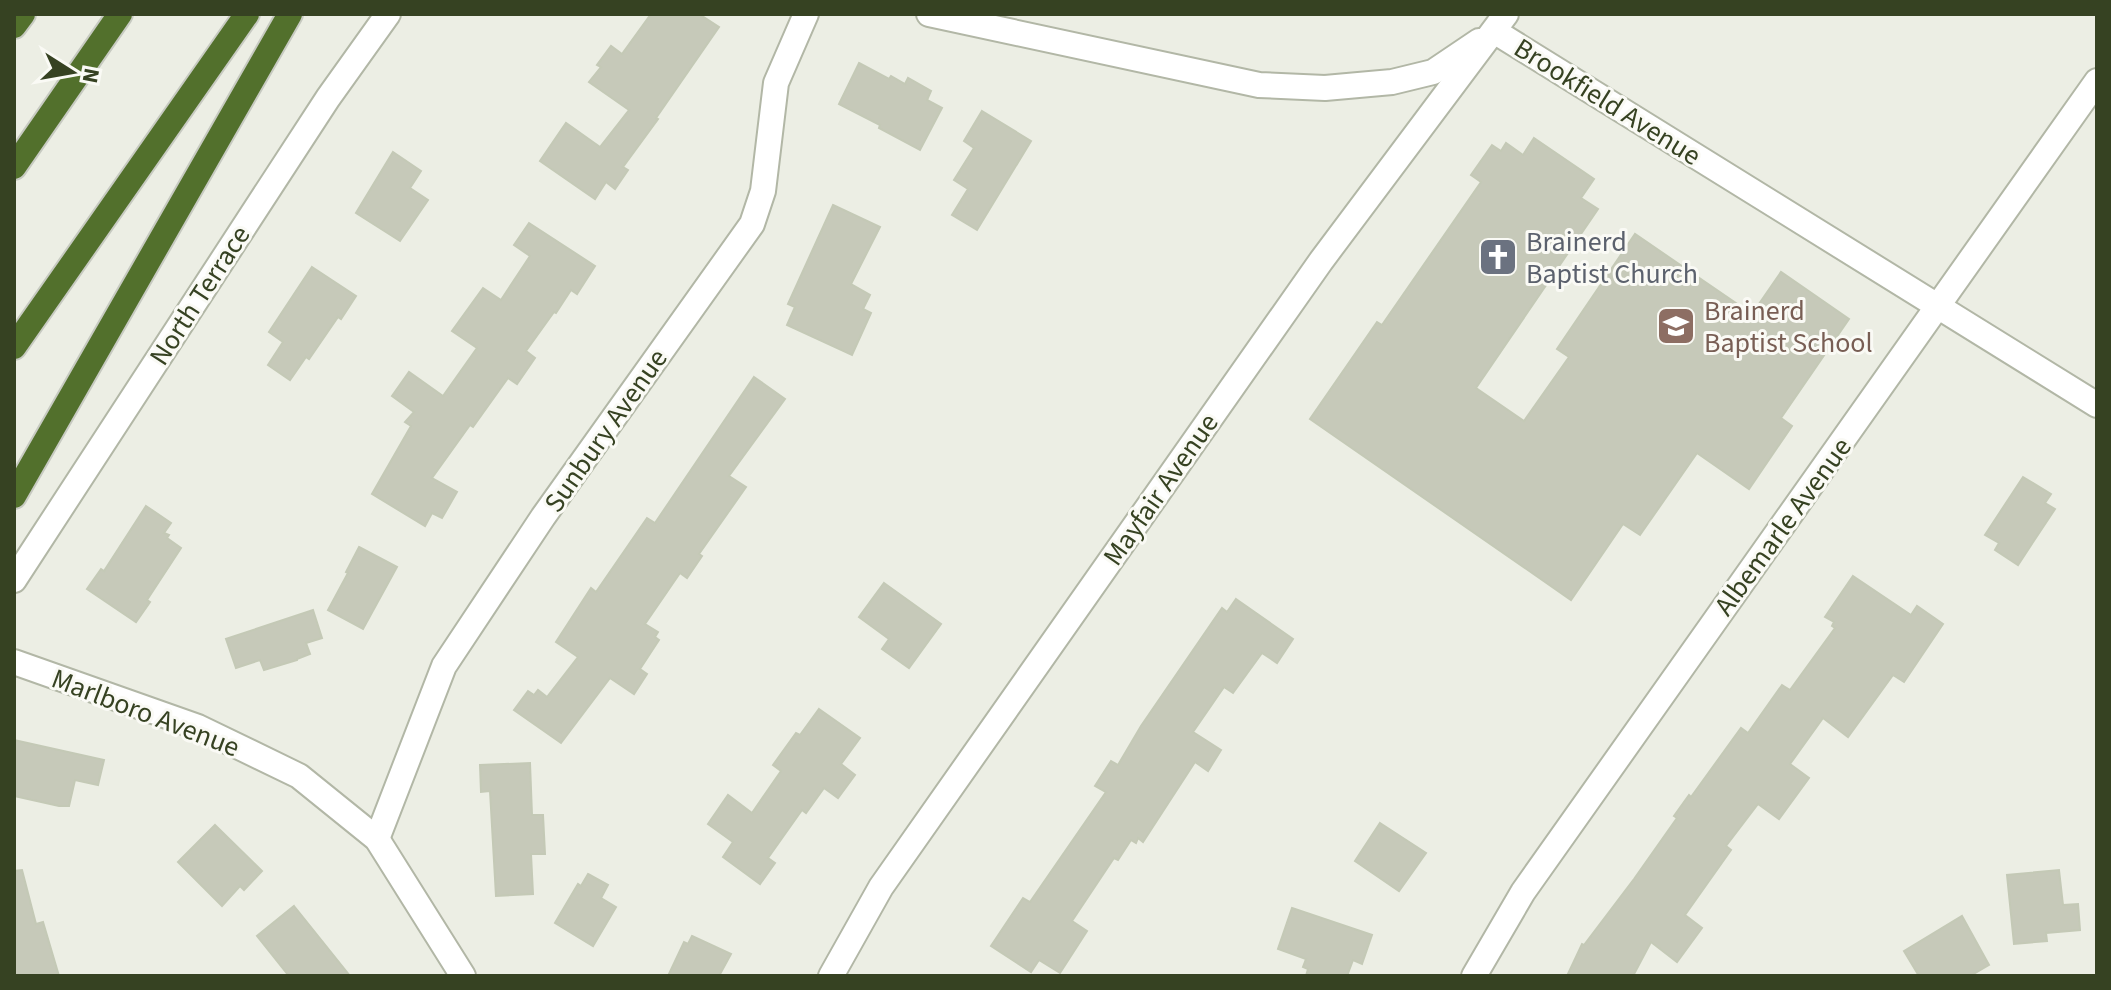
<svg xmlns="http://www.w3.org/2000/svg" width="2111" height="990" viewBox="0 0 2111 990" font-family="'Source Sans 3',sans-serif">
	<rect width="100%" height="100%" fill="#eceee4"/>
	<g fill="#c6c9b9" stroke="#c4c9b6" stroke-width="2">
		<path d="M651 14H699L719 27 656 118 658 119 623 167 628 170 615 189 606 182 595 199 540 161 566 123 600 147 629 110 589 82 601 67 597 65 611 46 622 54Z"/>
		<path d="M859 63 889 79 891 76 905 84 908 78 931 91 927 100 942 108 920 150 879 128 880 125 839 104Z"/>
		<path d="M982 111 1031 141 977 230 952 215 968 189 954 180 974 148 964 141Z"/>
		<path d="M1534 138 1594 179 1581 198 1598 209 1476 388 1524 421 1569 357 1557 349 1635 234 1752 314 1781 272 1849 319 1781 418 1792 426 1749 489 1697 453 1640 535 1623 524 1571 600 1310 419 1377 322 1382 325 1481 182 1471 175 1492 145 1501 151 1506 143 1523 155Z"/>
		<path d="M393 152 421 171 410 188 428 200 400 241 356 213Z"/>
		<path d="M833 205 880 227 851 284 870 295 863 309 871 313 852 355 787 325 795 307 788 304Z"/>
		<path d="M529 223 595 266 577 294 571 290 556 313 554 312 526 351 535 358 517 384 508 378 473 427 470 425 432 478 457 492 442 518 432 513 425 526 372 494 411 426 405 422 414 412 392 396 409 372 443 396 477 348 452 331 483 288 501 300 530 256 514 245Z"/>
		<path d="M312 267 356 296 341 319 338 317 309 359 306 357 290 380 268 365 283 342 269 332Z"/>
		<path d="M754 377 785 399 729 476 746 487 699 554 702 556 687 578 680 573 645 624 658 632 655 637 659 640 640 669 647 674 634 694 610 678 561 743 514 710 528 691 534 695 538 690 547 697 578 657 556 642 591 588 596 592 647 518 655 523Z"/>
		<path d="M2023 477 2051 494 2045 503 2055 509 2018 565 1995 550 1999 543 1985 535Z"/>
		<path d="M146 506 171 523 164 533 169 535 167 538 181 548 147 600 150 602 136 622 87 589 101 569 104 571Z"/>
		<path d="M359 547 397 567 363 629 328 610 348 573 346 572Z"/>
		<path d="M1853 576 1911 615 1917 606 1943 624 1904 682 1893 675 1848 737 1823 718 1790 764 1809 778 1779 819 1758 804 1726 846 1731 850 1685 915 1702 928 1677 962 1651 942 1633 976H1567L1582 944 1584 945 1634 879 1677 818 1674 816 1689 795 1691 797 1741 728 1748 733 1782 685 1790 690 1835 628 1832 626 1834 622 1825 617Z"/>
		<path d="M884 583 941 624 909 668 882 649 889 639 859 617Z"/>
		<path d="M1236 599 1293 639 1277 663 1262 653 1233 693 1224 687 1193 732 1221 750 1208 771 1195 762 1143 842 1138 838 1136 843 1131 840 1118 860 1114 858 1072 921 1087 931 1060 973 1039 960 1031 972 991 946 1023 898 1030 902 1106 792 1095 786 1111 761 1118 765 1141 726 1222 608 1227 612Z"/>
		<path d="M313 610 322 638 306 643 310 654 297 659V660L264 670 260 660 236 668 226 639Z"/>
		<path d="M819 709 860 738 841 764 855 775 838 798 824 788 806 813 802 810 768 858 775 863 760 884 723 857 733 842 708 824 728 795 752 813 781 771 773 765 796 733 800 735Z"/>
		<path d="M14 740 104 760 98 785 75 780 69 806H59L14 796Z"/>
		<path d="M530 763 532 815H543L545 854H531L533 894 496 896 490 791 481 792 480 765Z"/>
		<path d="M1380 823 1426 853 1399 891 1355 861Z"/>
		<path d="M215 825 262 871 244 890 240 886 222 906 178 862Z"/>
		<path d="M22 870 36 924 43 922 59 976H14V871Z"/>
		<path d="M2059 870 2063 905 2078 904 2080 930 2046 933 2047 941 2014 944 2007 875Z"/>
		<path d="M588 874 608 885 601 898 616 907 593 946 555 923 578 884 581 886Z"/>
		<path d="M294 906 350 976H289L257 936Z"/>
		<path d="M1292 908 1372 935 1362 964 1353 960 1347 976H1306L1308 969 1303 967 1306 959 1278 949Z"/>
		<path d="M1962 916 1989 965 1970 976H1919L1904 951Z"/>
		<path d="M692 936 731 954 719 976H668L684 942 688 944Z"/>
	</g>
	<g fill="none" stroke-linecap="round" stroke-linejoin="round">
		<defs>
			<g id="minor">
				<path d="M929 14 1259 85 1325 88 1392 82 1433 72 1479 41"/>
				<path d="M1494 31 2097 405"/>
				<path d="M14 580 328 98 388 14"/>
				<path d="M14 662 198 727 299 776 377 839 463 976"/>
				<path d="M377 839 444 666 543 517 752 224 763 191 776 83 806 14"/>
				<path d="M831 976 881 887 1321 261 1506 14"/>
				<path d="M1474 976 1523 892 2097 81"/>
			</g>
			<g id="highway">
				<path d="M14 26 23 14"/>
				<path d="M14 167 120 14"/>
				<path d="M14 347 247 14"/>
				<path d="M14 496 290 14"/>
			</g>
		</defs>
		<use href="#minor" stroke="#b2b7a6" stroke-width="28"/>
		<use href="#highway" stroke="#c7cac1" stroke-width="28"/>
		<use href="#minor" stroke="#fff" stroke-width="24"/>
		<use href="#highway" stroke="#52702c" stroke-width="24"/>
	</g>
	<defs>
		<symbol id="church-square" viewBox="-11 -11 22 22"><rect x="-9" y="-9" width="18" height="18" rx="4" fill="#6b7280" stroke="#fafaf5"/><path d="M-1.2-6h2.4v3.5h3.3v2.4h-3.3V6h-2.4V-.1h-3.3v-2.4h3.3Z" fill="#fff"/></symbol>
		<symbol id="school-square" viewBox="-11 -11 22 22"><rect x="-9" y="-9" width="18" height="18" rx="4" fill="#8d6e63" stroke="#fafaf5"/><path d="M0-5L7-2L0 1L-7-2ZM-4 1L0 2.5L4 1V4Q0 6-4 4Z" fill="#fff"/></symbol>
	</defs>
	<g fill-rule="evenodd">
		<use href="#church-square" x="1476" y="235" width="44" height="44"/>
		<use href="#school-square" x="1654" y="304" width="44" height="44"/>
	</g>
	<g text-anchor="middle" stroke-width="6" stroke-linejoin="round" paint-order="stroke">
		<g font-size="28" fill="#364222" stroke="#fafaf5">
			<text transform="translate(1608 101) rotate(32)" y="10">Brookfield Avenue</text>
			<text transform="translate(199 295) rotate(-57)" y="10">North Terrace</text>
			<text transform="translate(605 430) rotate(-55)" y="10">Sunbury Avenue</text>
			<text transform="translate(1160 489) rotate(-55)" y="10">Mayfair Avenue</text>
			<text transform="translate(1782 526) rotate(-54)" y="10">Albemarle Avenue</text>
			<text transform="translate(146 712) rotate(21)" y="10">Marlboro Avenue</text>
		</g>
		<g font-size="28" fill="#5b616d" stroke="#fafaf5" text-anchor="start">
			<text x="1526" y="251">Brainerd<tspan x="1526" dy="32">Baptist Church</tspan></text>
		</g>
		<g font-size="28" fill="#785e54" stroke="#fafaf5" text-anchor="start">
			<text x="1704" y="320">Brainerd<tspan x="1704" dy="32">Baptist School</tspan></text>
		</g>
	</g>
	<rect width="2111" height="990" fill="none" stroke="#364222" stroke-width="32"/>
	<g transform="translate(72 72) rotate(101)" stroke="#fafaf5" stroke-width="6" paint-order="stroke">
	<path d="M0-6L14 30L0 20L-14 30Z" fill="#364222"/>
	<text y="-12" font-size="22" font-weight="bold" text-anchor="middle" fill="#364222">N</text>
	</g>
</svg>
